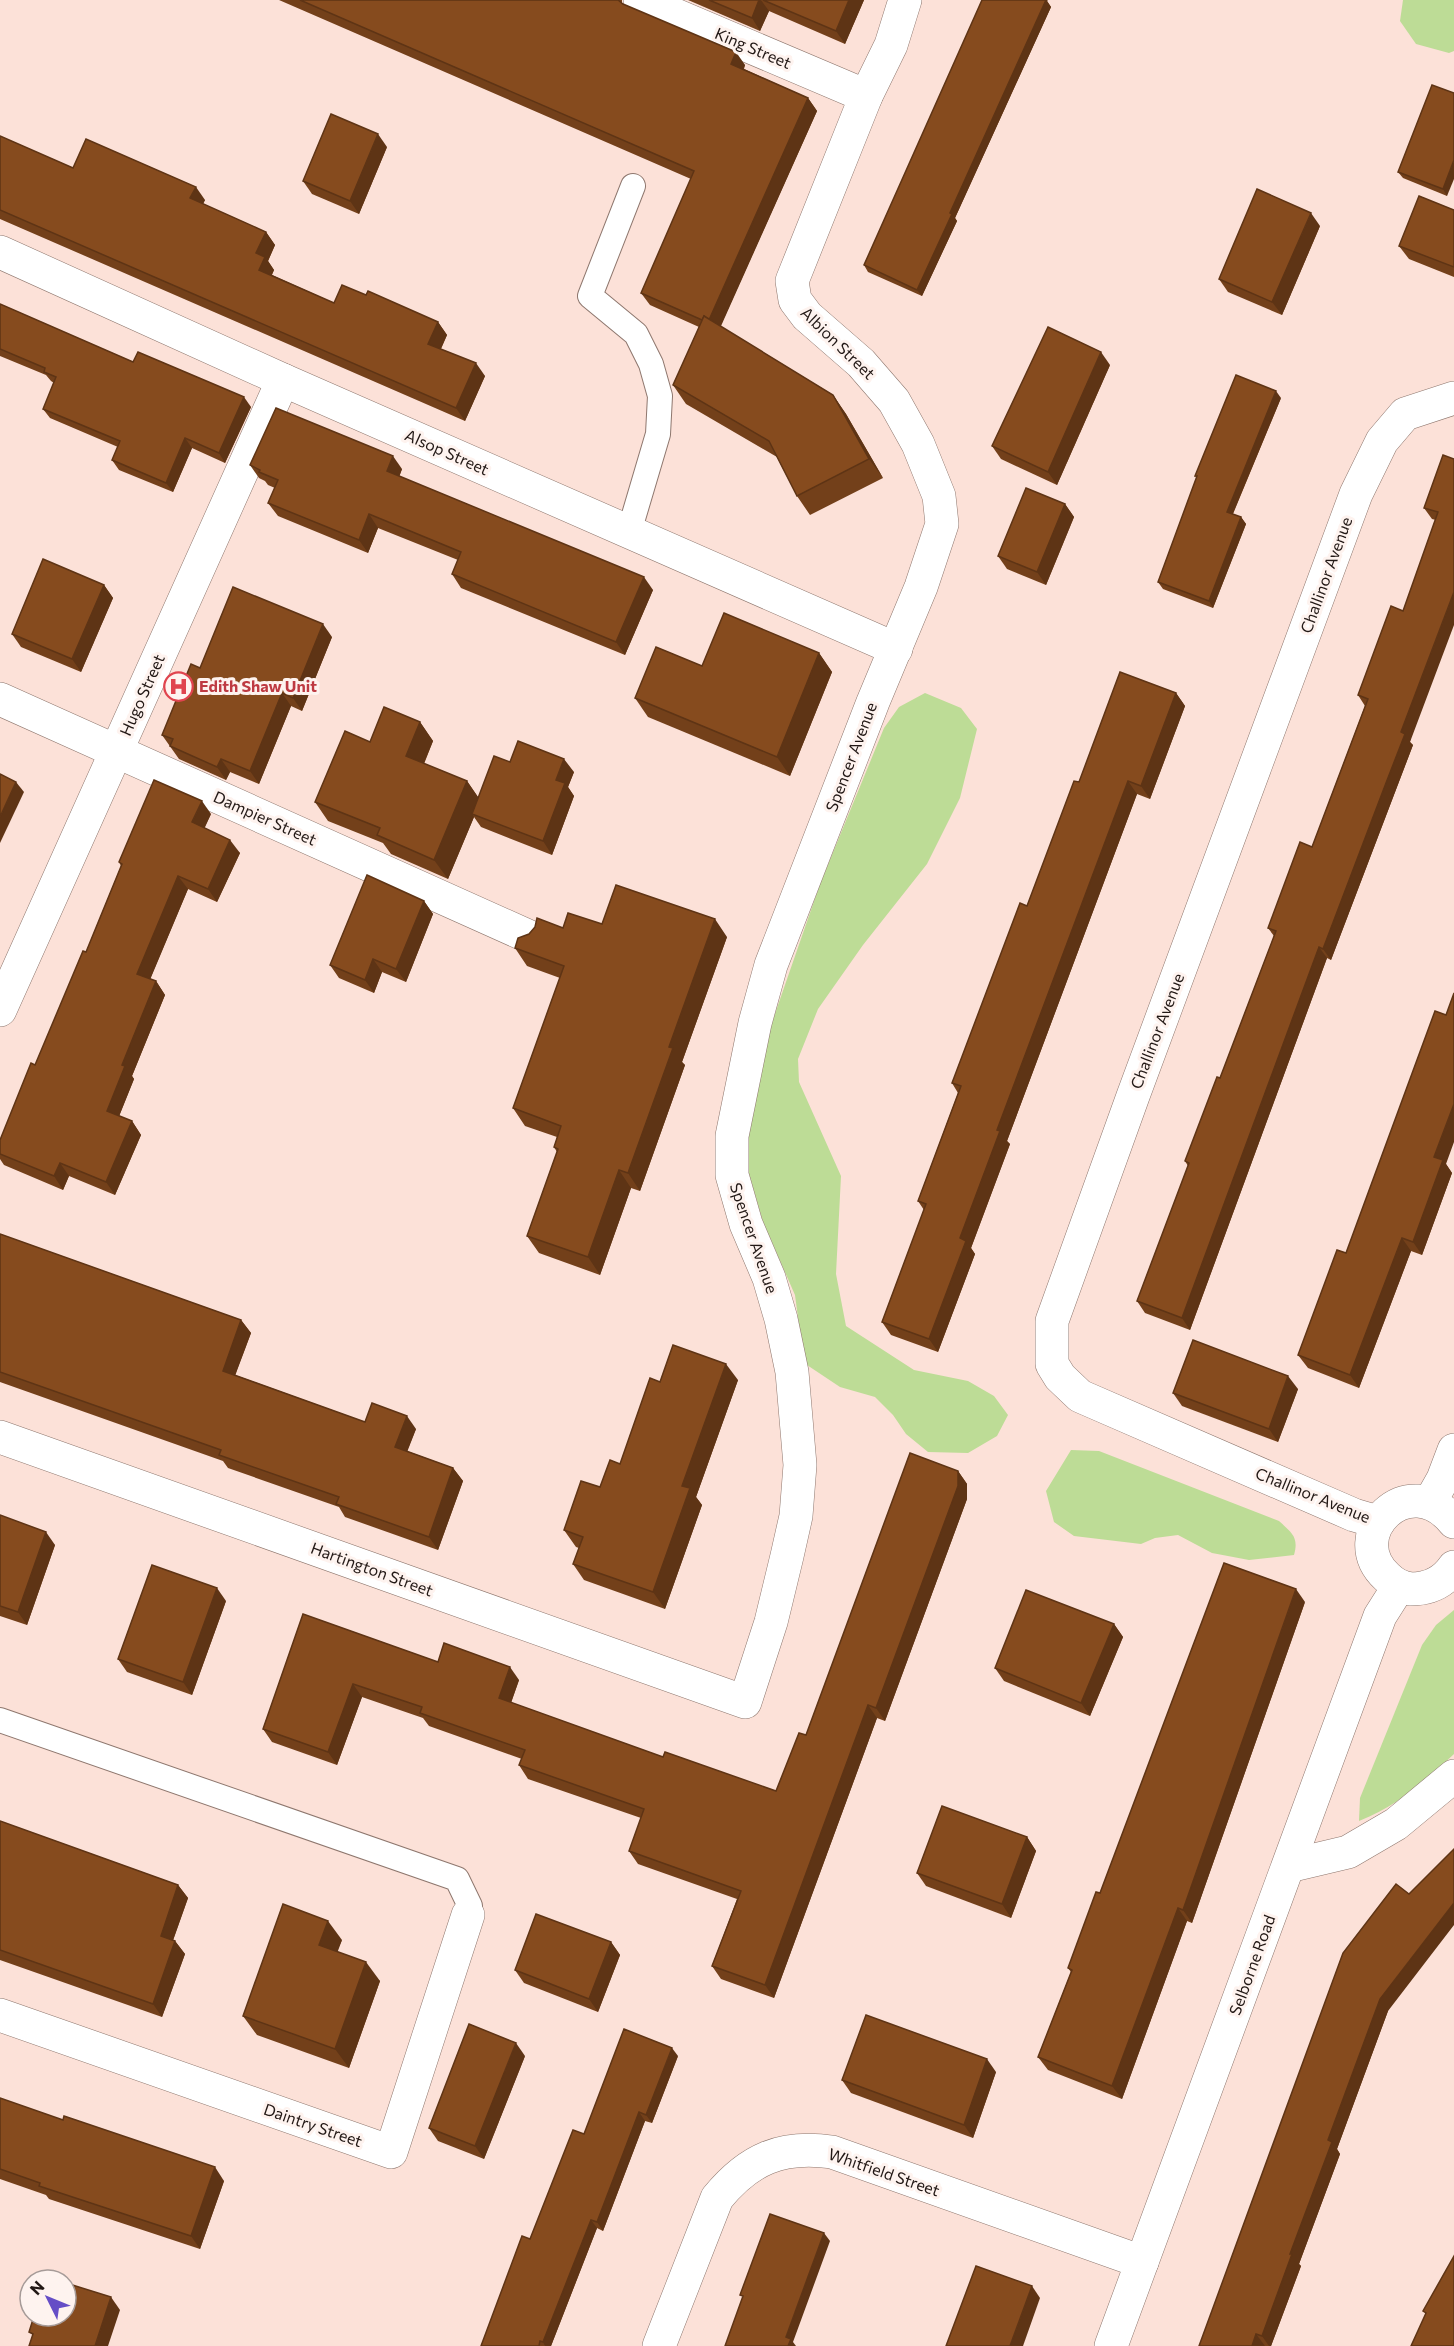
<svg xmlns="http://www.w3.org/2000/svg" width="1454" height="2346" viewBox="0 0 1454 2346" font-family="Commissioner,sans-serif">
	<rect width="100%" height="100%" fill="#fce1d8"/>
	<g fill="#bddc96">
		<path d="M1403 0H1454V51L1449 53 1416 44 1400 21Z"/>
		<path d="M925 693 961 708 977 729 960 798 927 864 863 945 818 1009 798 1059 799 1082 841 1176 836 1274 846 1326 914 1370 968 1381 994 1396 1008 1415 997 1436 968 1453 928 1452 906 1434 893 1415 875 1397 840 1387 804 1363 795 1295 763 1222 742 1150 769 1031 820 884 884 728 899 707Z"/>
		<path d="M1071 1450 1099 1451 1279 1521C1292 1533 1299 1537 1294 1555L1249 1560 1212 1553 1178 1535 1155 1538 1141 1544 1074 1536 1054 1522 1046 1491Z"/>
		<path d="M1454 1610V1754C1422 1784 1400 1804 1359 1821L1360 1798 1422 1645 1436 1625Z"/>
	</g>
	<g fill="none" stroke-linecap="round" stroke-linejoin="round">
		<defs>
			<g id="lane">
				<path d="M629 532 658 434 660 396 651 364 636 334 590 296 633 186"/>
				<path d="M0 1720 457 1879 470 1906 468 1915"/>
			</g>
			<g id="street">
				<path d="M640 0 866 96"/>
				<path d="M0 252 283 380 896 649"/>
				<path d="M0 699 530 937"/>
				<path d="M0 1010 283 380"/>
				<path d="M0 1437 745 1702 771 1622 787 1556 796 1516 800 1465 792 1372 781 1319 769 1278 746 1224 732 1175V1136L755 1023 771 965 873 702 921 587 942 524 939 496 918 444 894 401 861 363 807 316 795 300 792 281 866 96 891 45 905 0"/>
				<path d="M1378 1522 1354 1515 1080 1396 1060 1377 1052 1364V1321L1133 1096 1356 494 1382 441 1405 414 1454 398"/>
				<path d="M1289 1866 1348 1852 1396 1824 1454 1776"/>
				<path d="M0 2015 391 2152 468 1915"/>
				<path d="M659 2346 717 2198C749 2159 781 2145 832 2152L1142 2262"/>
			</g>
			<g id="secondary">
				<path d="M1430 1502 1443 1479 1454 1450"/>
				<path d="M1454 1522C1409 1466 1341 1535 1387 1577 1394 1584 1402 1588 1411 1589 1430 1589 1444 1582 1454 1567"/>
				<path d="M1111 2346 1380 1616 1399 1586"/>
			</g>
		</defs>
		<use href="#lane" stroke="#8e776e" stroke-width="26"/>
		<use href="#street" stroke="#8e776e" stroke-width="34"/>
		<use href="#secondary" stroke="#8e776e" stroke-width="34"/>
		<use href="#lane" stroke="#fff" stroke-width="24"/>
		<use href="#street" stroke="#fff" stroke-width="33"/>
		<use href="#secondary" stroke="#fff" stroke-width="33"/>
	</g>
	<g fill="#73401a">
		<path d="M279 0H622V3L623 4 745 65 744 69 808 98 817 111 720 327 833 395 846 414 883 478 810 515 797 496 777 457 686 404 673 385 699 327 650 305 641 293 691 179Z"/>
		<path d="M688 0H864L845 44 769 11 760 31Z"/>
		<path d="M1047 1 1051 7 955 218 957 221 922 296 868 272 864 265Z"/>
		<path d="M1454 93 1447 196 1403 178 1398 172Z"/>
		<path d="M0 136 73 168 205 200 203 204 266 232 275 245 268 261 274 270 272 275 334 303 366 295 438 322 447 335 441 349 485 376 465 421 0 219Z"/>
		<path d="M387 147 359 214 312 194 303 181Z"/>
		<path d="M1454 210V277L1409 259 1399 246Z"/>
		<path d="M1320 226 1282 315 1228 292 1219 279Z"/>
		<path d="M0 304 133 362 251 407 225 463 192 448 173 492 119 470 112 460 118 447 50 418 43 409 54 383 51 381 46 375 0 356Z"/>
		<path d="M1110 365 1057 485 1001 459 992 446Z"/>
		<path d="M1281 398 1233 514 1241 517 1246 524 1213 608 1163 589 1158 582 1197 478 1195 476Z"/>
		<path d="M1454 459 1410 742 1413 745 1331 960 1327 958 1190 1330 1145 1313 1137 1301 1188 1166 1185 1161 1220 1078 1274 936 1268 928 1312 847 1365 706 1358 695 1403 611 1436 520 1432 519 1424 508Z"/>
		<path d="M250 465 402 469 399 477 653 590 625 655 461 588 452 574 458 560 378 528 368 553 278 516 268 503 275 488 268 485 265 481 259 478Z"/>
		<path d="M1065 504 1074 517 1046 585 1007 569 998 556Z"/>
		<path d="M104 585 113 598 81 672 21 647 12 634Z"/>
		<path d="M332 637 302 711 291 706 259 784 230 772 226 780 179 759 162 735 200 668Z"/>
		<path d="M819 653 832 672 790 776 648 717 635 698Z"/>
		<path d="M1176 693 1185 706 1150 799 1137 794 1007 1141 1010 1144 971 1248 975 1254 938 1352 891 1335 882 1322 924 1210 918 1201 958 1093 952 1083 1079 782Z"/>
		<path d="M420 722 433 741 424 764 467 781 478 797 510 762 574 772 568 787 574 796 552 855 481 827 474 817 448 879 391 854 383 843 328 821 315 802 370 742Z"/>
		<path d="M211 814 204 828 240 853 217 902 188 889 150 979 156 981 165 995 132 1076 134 1079 119 1116 132 1121 141 1135 115 1195 69 1176 63 1190 4 1165 0 1159V1140L35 1065 86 952 121 866 119 862Z"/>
		<path d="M424 901 433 914 406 982 382 972 374 993 339 978 330 965Z"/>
		<path d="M602 924 727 937 682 1062 685 1065 640 1191 631 1188 600 1275 539 1253 527 1236 557 1152 554 1147 557 1137 525 1126 513 1108 560 978 527 966 515 948 563 928Z"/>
		<path d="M1446 1164 1452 1173 1422 1255 1411 1251 1359 1388 1308 1368 1298 1355 1346 1253Z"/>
		<path d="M0 1234 241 1320 251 1333 235 1375 365 1422 416 1429 407 1451 453 1468 463 1481 438 1550 345 1517 339 1507 228 1468 223 1461 0 1382Z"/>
		<path d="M738 1380 696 1497 702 1505 665 1609 584 1580 573 1564 579 1548 576 1547 564 1530 620 1464 660 1382Z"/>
		<path d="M1298 1389 1278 1442 1182 1406 1173 1393Z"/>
		<path d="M958 1471 967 1484V1499L885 1721 877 1718 774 1998 721 1979 712 1966 737 1899 638 1864 629 1851 641 1818 528 1779 519 1765 522 1759 429 1726 423 1718 362 1697 337 1765 272 1742 263 1729 303 1614 438 1662 519 1680 511 1703 663 1757 776 1791 806 1735Z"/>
		<path d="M0 1515 55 1545 27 1625 0 1616Z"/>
		<path d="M226 1601 192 1695 127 1672 118 1659Z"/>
		<path d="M1305 1602 1192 1923 1187 1921 1122 2099 1048 2070 1038 2057 1071 1972 1068 1968 1100 1893Z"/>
		<path d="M1114 1624 1123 1637 1090 1716 1004 1681 995 1668Z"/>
		<path d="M0 1821 178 1885 188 1898 173 1940 175 1941 185 1954 162 2017 0 1960Z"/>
		<path d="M1027 1837 1036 1851 1011 1918 926 1886 917 1873Z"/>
		<path d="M1409 1894 1388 2011 1337 2149 1340 2154 1299 2264 1301 2266 1271 2346H1199Z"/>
		<path d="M342 1940 337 1951 380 1981 349 2068 257 2035 243 2016Z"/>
		<path d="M611 1942 620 1955 598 2012 524 1983 515 1970Z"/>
		<path d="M525 2056 484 2159 438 2141 429 2128Z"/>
		<path d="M678 2056 652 2123 645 2121 603 2231 597 2228 551 2346H481L530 2239 584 2134Z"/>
		<path d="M996 2072 973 2138 851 2093 842 2080Z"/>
		<path d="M0 2098 224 2181 200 2249 49 2199 46 2195 0 2179Z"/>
	</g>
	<g fill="#5e3415">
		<path d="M759 0H761L769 11 760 31 752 18Z"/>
		<path d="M849 0H864L845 44 836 31Z"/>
		<path d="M1043 0H1048L1047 1 1051 7 955 218 957 221 922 296 917 290Z"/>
		<path d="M736 52 745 65 740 77 731 64Z"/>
		<path d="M808 98 817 111 717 335 708 322Z"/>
		<path d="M378 134 387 147 359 214 350 201Z"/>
		<path d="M1454 160V179L1447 196 1443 189Z"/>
		<path d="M196 187 205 200 199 211 190 198Z"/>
		<path d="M1311 213 1320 226 1282 315 1272 302Z"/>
		<path d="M266 232 275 245 268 261 274 270 268 282 259 270 256 253Z"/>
		<path d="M438 322 447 335 437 357 428 344Z"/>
		<path d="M1101 352 1110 365 1057 485 1048 472Z"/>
		<path d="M476 363 485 376 465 421 456 408Z"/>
		<path d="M1276 391 1281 398 1231 518 1227 512Z"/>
		<path d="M833 395 846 414 883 478 869 459Z"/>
		<path d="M244 397 251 407 225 463 219 453Z"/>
		<path d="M185 438 192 448 173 492 166 483Z"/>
		<path d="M393 456 402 469 396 485 387 471Z"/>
		<path d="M1065 504 1074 517 1046 585 1037 572Z"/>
		<path d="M369 514 378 528 368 553 359 540Z"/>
		<path d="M1241 517 1246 524 1213 608 1209 601Z"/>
		<path d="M644 577 653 590 625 655 616 642Z"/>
		<path d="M104 585 113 598 81 672 72 659Z"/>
		<path d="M1454 592V625L1410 742 1413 745 1331 960 1323 949 1401 732Z"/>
		<path d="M323 624 332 637 302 711 293 698Z"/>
		<path d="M819 653 832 672 790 776 777 757Z"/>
		<path d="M282 693 291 706 259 784 250 771Z"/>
		<path d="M1176 693 1185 706 1150 799 1141 786Z"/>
		<path d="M420 722 433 741 419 775 406 756Z"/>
		<path d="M221 759 230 772 226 780 217 767Z"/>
		<path d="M564 759 574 772 568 787 574 796 552 855 543 841 556 780Z"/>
		<path d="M467 781 480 800 472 814 474 817 448 879 434 860Z"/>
		<path d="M1128 781 1137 794 1007 1141 1010 1144 971 1248 975 1254 938 1352 929 1339 960 1238 997 1130Z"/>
		<path d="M16 782 24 792 0 843V817Z"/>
		<path d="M202 801 211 814 201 836 192 822Z"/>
		<path d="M230 840 240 853 217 902 208 889Z"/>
		<path d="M178 876 188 889 147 987 137 974Z"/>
		<path d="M424 901 433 914 406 982 396 969Z"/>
		<path d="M715 919 727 937 682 1062 685 1065 640 1191 628 1173 669 1047Z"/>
		<path d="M1319 947 1327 958 1190 1330 1182 1318Z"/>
		<path d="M373 959 382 972 374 993 365 980Z"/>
		<path d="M156 981 165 995 132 1076 134 1079 116 1124 107 1111 122 1065Z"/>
		<path d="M1454 1104V1142L1446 1164 1452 1173 1422 1255 1413 1242 1434 1157Z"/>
		<path d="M132 1121 141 1135 115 1195 106 1182Z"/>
		<path d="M60 1163 69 1176 63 1190 54 1176Z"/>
		<path d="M619 1170 631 1188 600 1275 588 1257Z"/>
		<path d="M1402 1238 1411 1251 1359 1388 1350 1375Z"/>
		<path d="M241 1320 251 1333 232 1384 223 1371Z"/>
		<path d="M726 1364 738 1380 696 1497 702 1505 665 1609 653 1592 682 1486Z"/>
		<path d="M1288 1376 1298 1389 1278 1442 1269 1429Z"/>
		<path d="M407 1416 416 1429 404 1460 395 1447Z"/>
		<path d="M453 1468 463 1481 438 1550 429 1537Z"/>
		<path d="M958 1471 967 1484V1499L885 1721 876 1708Z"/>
		<path d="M46 1532 55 1545 27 1625 18 1612Z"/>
		<path d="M217 1588 226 1601 192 1695 183 1682Z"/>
		<path d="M1296 1589 1305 1602 1192 1923 1183 1910Z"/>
		<path d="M1114 1624 1123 1637 1090 1716 1081 1703Z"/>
		<path d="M510 1667 519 1680 508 1711 499 1698Z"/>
		<path d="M353 1684 362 1697 337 1765 328 1752Z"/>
		<path d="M868 1705 877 1718 774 1998 765 1985Z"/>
		<path d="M1027 1837 1036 1851 1011 1918 1002 1904Z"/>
		<path d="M178 1885 188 1898 170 1949 161 1936Z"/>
		<path d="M1454 1902V1925L1388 2011 1337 2149 1340 2154 1299 2264 1301 2266 1271 2346H1269L1262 2336 1328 2140 1380 1999Z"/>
		<path d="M1178 1908 1187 1921 1122 2099 1112 2086Z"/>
		<path d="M328 1921 342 1940 333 1964 319 1945Z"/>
		<path d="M175 1941 185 1954 162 2017 153 2004Z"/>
		<path d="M611 1942 620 1955 598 2012 589 1999Z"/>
		<path d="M366 1962 380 1981 349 2068 335 2049Z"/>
		<path d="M516 2043 525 2056 484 2159 475 2146Z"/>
		<path d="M672 2048 678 2056 652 2123 646 2115Z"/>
		<path d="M987 2059 996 2072 973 2138 964 2125Z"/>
		<path d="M639 2112 645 2121 603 2231 597 2222Z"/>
		<path d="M215 2167 224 2181 200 2249 191 2236Z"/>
		<path d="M591 2220 597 2228 551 2346H545L543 2342Z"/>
		<path d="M824 2233 830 2241 793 2342 796 2346H788L786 2337Z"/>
		<path d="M1032 2286 1040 2298 1023 2346H1010Z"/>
		<path d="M111 2297 120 2310 108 2346H95Z"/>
		<path d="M1256 2334 1265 2346H1252Z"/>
	</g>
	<g fill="#864b1e" stroke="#5e3415" stroke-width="1.5">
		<path d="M300 0H618L623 4 736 52 731 64 808 98 709 320 704 316 702 320 641 293 694 171Z"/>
		<path d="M709 0H759L752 18Z"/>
		<path d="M763 0H849L836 31Z"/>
		<path d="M982 0H1046L950 213 952 214 917 290 864 265Z"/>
		<path d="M1432 85 1454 93V160L1443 189 1398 172Z"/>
		<path d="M331 114 378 134 350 201 303 181Z"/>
		<path d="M0 136 73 168 86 139 196 187 190 198 266 232 256 253 265 257 259 270 334 303 342 285 366 295 368 291 438 322 428 344 476 363 456 408 0 210Z"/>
		<path d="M1257 189 1311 213 1272 302 1219 279Z"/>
		<path d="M1419 196 1454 210V267L1399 246Z"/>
		<path d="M0 304 133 362 138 352 244 397 219 453 185 438 166 483 112 460 120 441 43 409 56 377 44 372 45 368 0 349Z"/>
		<path d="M704 316 833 395 869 459 797 496 769 441 673 385Z"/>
		<path d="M1048 327 1101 352 1048 472 992 446Z"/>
		<path d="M1236 375 1276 391 1227 512 1241 517 1209 601 1158 582 1197 476H1195Z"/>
		<path d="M276 408 393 456 387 471 644 577 616 642 452 574 461 552 369 514 359 540 268 503 278 480 259 472 260 470 250 465Z"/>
		<path d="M1443 455 1454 459V592L1401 732 1405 734 1386 783 1323 949 1319 947 1182 1318 1137 1301 1189 1163 1185 1161 1217 1077 1220 1078 1276 931 1268 928 1300 842 1312 847 1368 699 1358 695 1391 606 1403 611 1438 512 1424 508Z"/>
		<path d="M1026 488 1065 504 1037 572 998 556Z"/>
		<path d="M43 559 104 585 72 659 12 634Z"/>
		<path d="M233 587 323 624 293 698 282 693 250 771 221 759 217 767 170 746 173 739 162 735 191 664 200 668Z"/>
		<path d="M724 613 819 653 777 757 635 698 656 647 702 666Z"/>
		<path d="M1120 672 1176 693 1141 786 1128 781 997 1130 1000 1131 960 1238 966 1241 929 1339 882 1322 926 1204 918 1201 961 1086 952 1083 1020 903 1027 906 1074 781 1079 782Z"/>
		<path d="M384 707 420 722 406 756 467 781 434 860 377 835 380 828 315 802 345 731 370 742Z"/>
		<path d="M518 741 564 759 556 780 565 783 543 841 472 814 494 756 510 762Z"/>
		<path d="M0 774 16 782 0 817Z"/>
		<path d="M154 780 202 801 192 822 230 840 208 889 178 876 137 974 156 981 122 1065 125 1066 107 1111 132 1121 106 1182 60 1163 54 1176 0 1154V1140L31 1063 35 1065 83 951 86 952 122 864 119 862Z"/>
		<path d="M367 875 424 901 396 969 373 959 365 980 330 965Z"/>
		<path d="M616 885 715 919 669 1047 673 1048 628 1173 619 1170 588 1257 527 1236 558 1149 554 1147 561 1126 513 1108 564 966 515 948 518 938 529 934 535 927 537 918 563 928 568 913 602 924Z"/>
		<path d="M1454 993V1104L1434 1157 1443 1160 1413 1242 1402 1238 1350 1375 1298 1355 1337 1250 1346 1253 1435 1011 1446 1015Z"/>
		<path d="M0 1234 241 1320 223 1371 365 1422 372 1403 407 1416 395 1447 453 1468 429 1537 336 1504 339 1497 219 1455 221 1450 0 1372Z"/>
		<path d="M1193 1340 1288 1376 1269 1429 1173 1393Z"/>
		<path d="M673 1345 726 1364 682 1486 690 1488 653 1592 573 1564 583 1537 564 1530 581 1481 600 1487 610 1460 620 1464 650 1378 660 1382Z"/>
		<path d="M910 1453 958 1471V1486L876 1708 868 1705 765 1985 712 1966 741 1891 629 1851 644 1809 519 1765 525 1750 420 1713 422 1707 353 1684 328 1752 263 1729 303 1614 438 1662 444 1643 510 1667 499 1698 663 1757 665 1752 776 1791 799 1733 806 1735Z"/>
		<path d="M0 1515 46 1532 18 1612 0 1606Z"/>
		<path d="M1224 1563 1296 1589 1183 1910 1178 1908 1112 2086 1038 2057 1072 1970 1068 1968 1096 1892 1100 1893Z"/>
		<path d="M152 1565 217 1588 183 1682 118 1659Z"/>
		<path d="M1026 1590 1114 1624 1081 1703 995 1668Z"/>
		<path d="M942 1806 1027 1837 1002 1904 917 1873Z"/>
		<path d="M0 1821 178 1885 161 1936 175 1941 153 2004 0 1950Z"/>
		<path d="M1454 1849V1903L1380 1999 1328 2140 1332 2142 1290 2254H1292L1262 2336 1256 2334 1252 2346H1199L1343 1953 1396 1884 1409 1894Z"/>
		<path d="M283 1904 328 1921 319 1945 366 1962 335 2049 243 2016Z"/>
		<path d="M536 1914 611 1942 589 1999 515 1970Z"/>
		<path d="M866 2015 987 2059 964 2125 842 2080Z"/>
		<path d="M469 2024 516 2043 475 2146 429 2128Z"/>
		<path d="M624 2029 672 2048 646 2115 639 2112 597 2222 591 2220 543 2342 540 2341 539 2346H481L522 2236 530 2239 573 2130 584 2134Z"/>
		<path d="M0 2098 63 2120 64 2116 215 2167 191 2236 39 2186 40 2183 0 2169Z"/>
		<path d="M770 2214 824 2233 786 2337 791 2339 788 2346H725L743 2296 740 2295Z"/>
		<path d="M1454 2256V2346H1411L1426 2313 1423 2311Z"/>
		<path d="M976 2266 1032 2286 1010 2346H946Z"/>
		<path d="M46 2277 57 2280H46Z"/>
		<path d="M66 2283 111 2297 95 2346H29L33 2334 29 2332 34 2316H66Z"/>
	</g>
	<defs>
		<symbol id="hospital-ring" viewBox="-11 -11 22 22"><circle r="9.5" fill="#fef3ef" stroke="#e0444e" stroke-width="1.5"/><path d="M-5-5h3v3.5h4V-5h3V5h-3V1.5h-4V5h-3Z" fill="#e0444e"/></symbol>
	</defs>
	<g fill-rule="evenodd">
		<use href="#hospital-ring" x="162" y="670" width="33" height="33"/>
	</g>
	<g text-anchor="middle" stroke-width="6" stroke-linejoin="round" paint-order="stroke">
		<g font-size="16" fill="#221815" stroke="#fef3ef">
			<text transform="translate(753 48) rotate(23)" y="6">King Street</text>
			<text transform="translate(838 343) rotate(44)" y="6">Albion Street</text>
			<text transform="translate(447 452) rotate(24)" y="6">Alsop Street</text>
			<text transform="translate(1326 575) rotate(-70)" y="6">Challinor Avenue</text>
			<text transform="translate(142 695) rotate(-66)" y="6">Hugo Street</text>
			<text transform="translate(851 757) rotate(-69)" y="6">Spencer Avenue</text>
			<text transform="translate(265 818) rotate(24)" y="6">Dampier Street</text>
			<text transform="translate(1157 1031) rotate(-69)" y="6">Challinor Avenue</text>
			<text transform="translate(754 1238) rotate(71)" y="6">Spencer Avenue</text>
			<text transform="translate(1313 1495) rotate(22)" y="6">Challinor Avenue</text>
			<text transform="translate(372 1569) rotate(20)" y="6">Hartington Street</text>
			<text transform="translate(1252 1965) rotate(-70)" y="6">Selborne Road</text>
			<text transform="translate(313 2125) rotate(19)" y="6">Daintry Street</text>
			<text transform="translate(884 2172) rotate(19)" y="6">Whitfield Street</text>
		</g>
		<g font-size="16" font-weight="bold" fill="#be3a42" stroke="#fef3ef" text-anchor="start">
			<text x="199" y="692">Edith Shaw Unit</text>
		</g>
	</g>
	<g transform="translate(48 2298) rotate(313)"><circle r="28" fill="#fef3ef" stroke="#a69b98" stroke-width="1.5"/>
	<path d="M0-4.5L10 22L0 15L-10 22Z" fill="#654dc6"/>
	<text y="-9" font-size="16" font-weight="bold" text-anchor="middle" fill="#221815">N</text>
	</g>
</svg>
